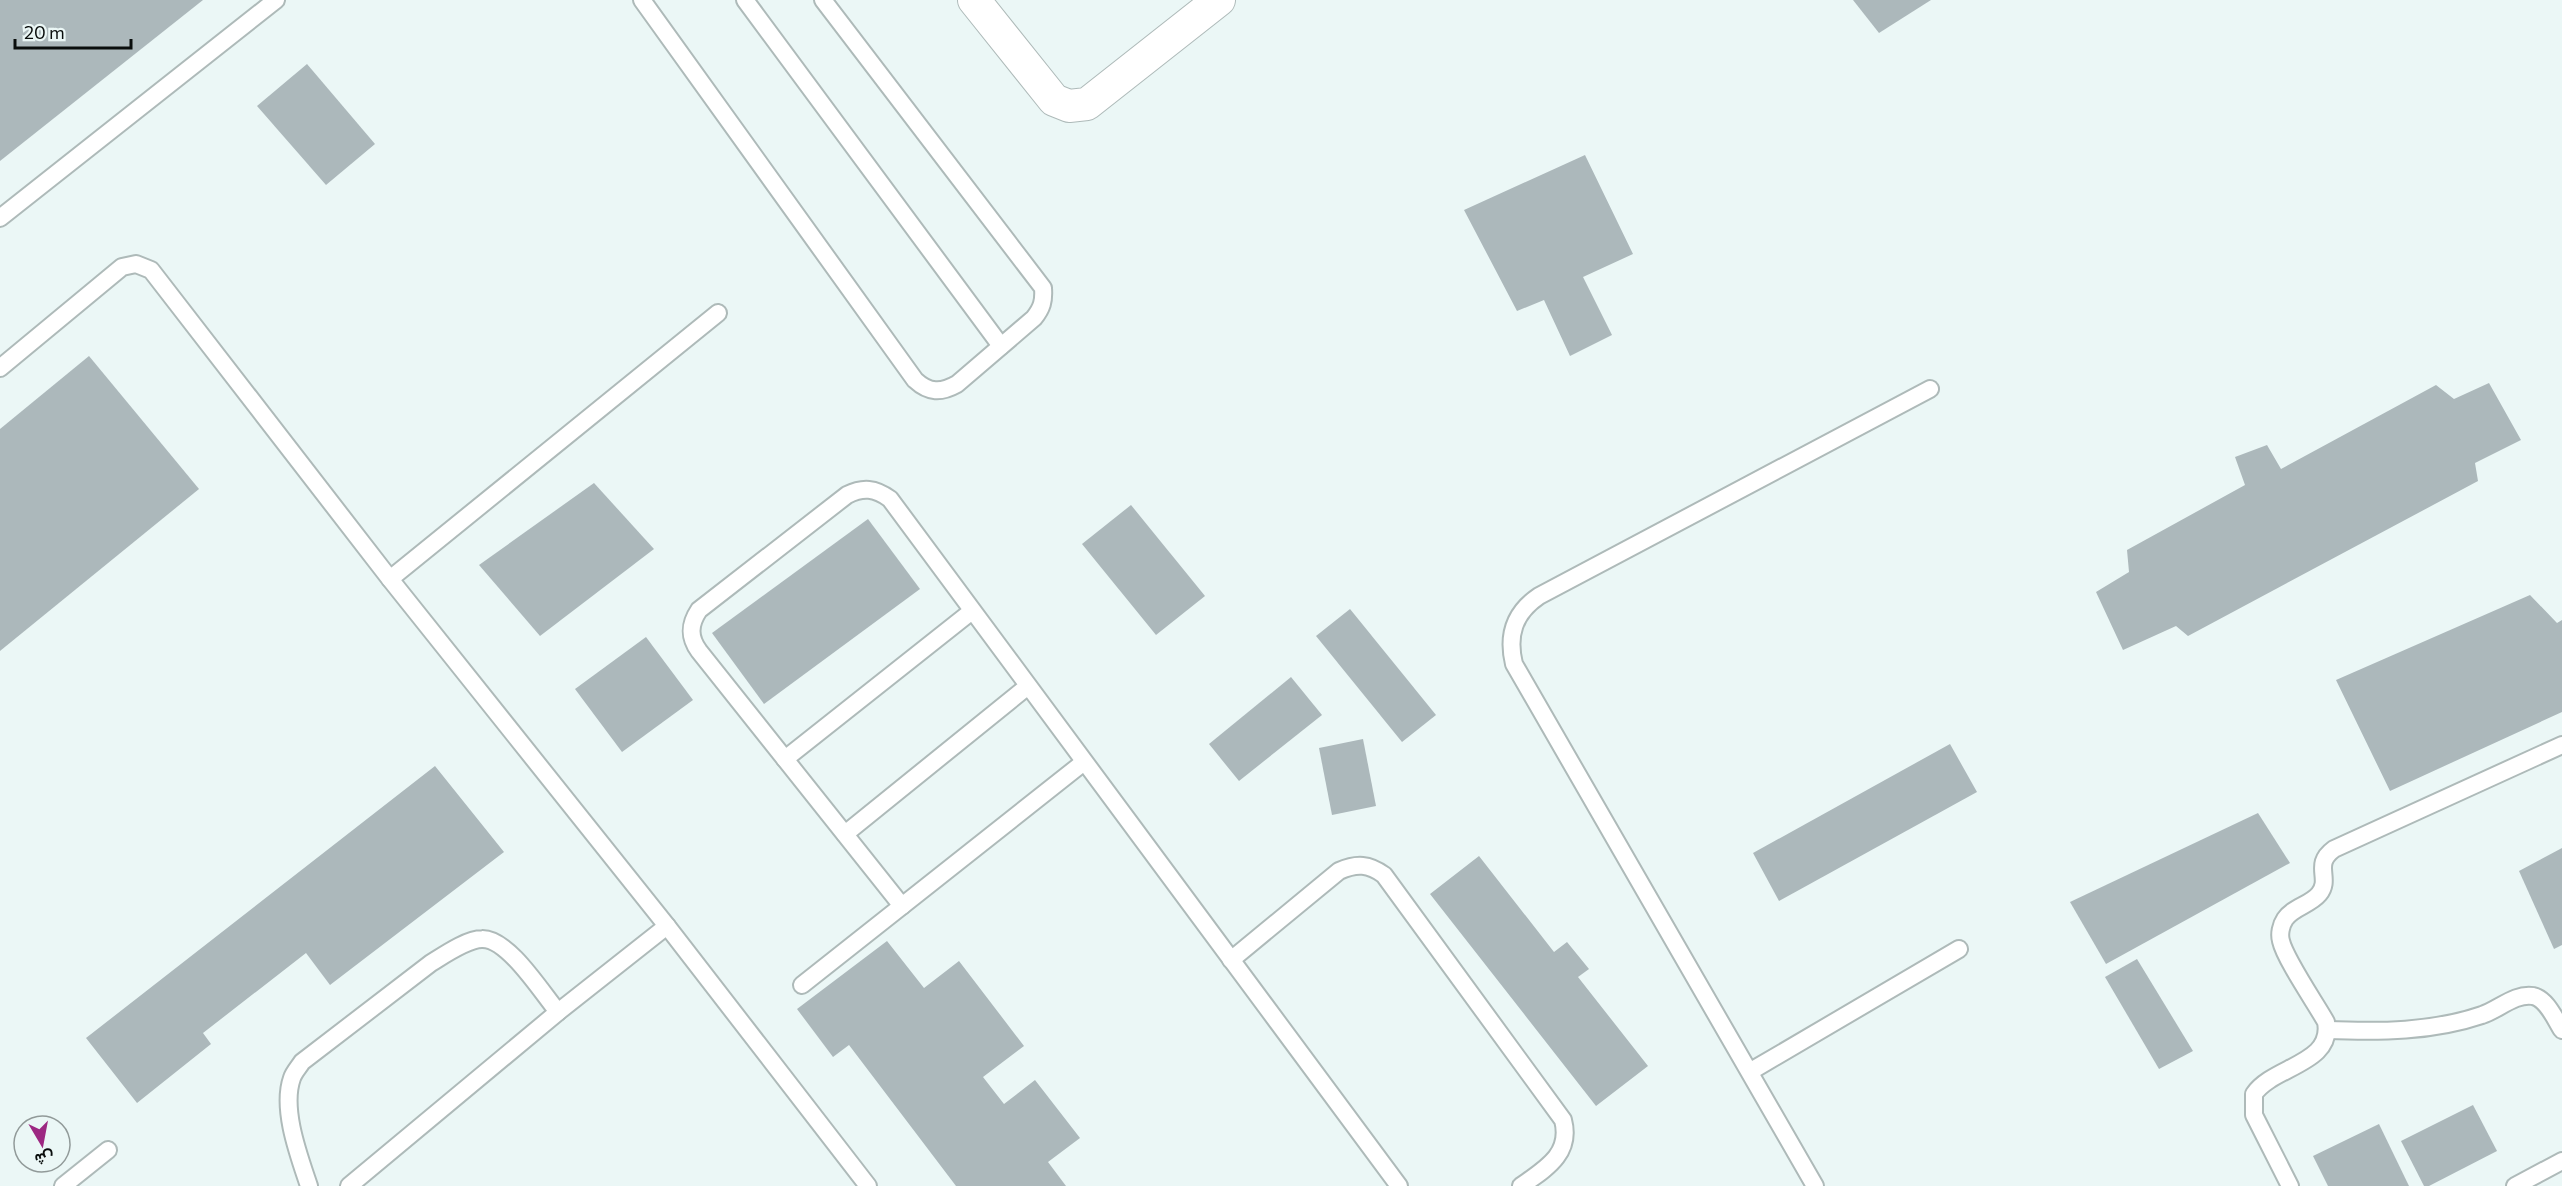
<svg xmlns="http://www.w3.org/2000/svg" width="2562" height="1186" viewBox="0 0 2562 1186" font-family="Commissioner,Vazirmatn,sans-serif">
	<rect width="100%" height="100%" fill="#ebf7f6"/>
	<g fill="#acb8bb">
		<path d="M0 0H203L0 161Z"/>
		<path d="M1853 0H1931L1879 33Z"/>
		<path d="M307 64 375 144 326 185 257 106Z"/>
		<path d="M1585 155 1633 254 1583 277 1612 335 1570 356 1544 300 1517 311 1464 210Z"/>
		<path d="M89 356 199 489 0 651V429Z"/>
		<path d="M2489 383 2521 440 2475 463 2478 481 2188 636 2176 626 2123 650 2096 592 2129 572 2127 550 2245 485 2235 457 2267 445 2281 469 2436 385 2454 399Z"/>
		<path d="M594 483 654 549 540 636 479 565Z"/>
		<path d="M1131 505 1205 596 1156 635 1082 544Z"/>
		<path d="M868 519 920 589 764 704 712 633Z"/>
		<path d="M2530 595 2557 623 2562 620V712L2390 791 2336 680Z"/>
		<path d="M1350 609 1436 715 1402 742 1316 636Z"/>
		<path d="M646 637 693 700 622 752 575 689Z"/>
		<path d="M1291 677 1322 715 1239 781 1209 744Z"/>
		<path d="M1363 739 1376 806 1332 815 1319 748Z"/>
		<path d="M1950 744 1977 792 1779 901 1753 853Z"/>
		<path d="M435 766 504 852 330 985 306 953 203 1033 211 1044 137 1103 86 1038Z"/>
		<path d="M2258 813 2290 863 2106 964 2070 902Z"/>
		<path d="M2562 848V945L2554 949 2519 871Z"/>
		<path d="M1479 856 1554 952 1567 942 1589 969 1578 977 1648 1066 1596 1106 1430 894Z"/>
		<path d="M887 941 924 988 959 961 1024 1046 983 1077 1004 1104 1035 1080 1080 1138 1048 1162 1066 1186H956L849 1045 833 1057 797 1009Z"/>
		<path d="M2137 959 2193 1051 2159 1069 2105 977Z"/>
		<path d="M2473 1105 2497 1151 2429 1186H2424L2401 1141Z"/>
		<path d="M2379 1124 2409 1186H2328L2313 1156Z"/>
	</g>
	<g fill="none" stroke-linecap="round" stroke-linejoin="round">
		<defs>
			<g id="lane">
				<path d="M642 0 915 380C929 393 941 393 957 384L1034 318C1042 308 1044 301 1043 288L823 0"/>
				<path d="M745 0 1001 346"/>
				<path d="M0 218 276 0"/>
				<path d="M0 368 122 267 136 264 151 270 390 579 667 926 868 1186"/>
				<path d="M390 579 718 313"/>
				<path d="M785 759 972 611"/>
				<path d="M845 834 1028 686"/>
				<path d="M902 906 699 651C689 637 689 625 699 610L847 495C863 487 875 488 890 499L1399 1186"/>
				<path d="M1231 960 1339 871C1357 863 1369 864 1384 875L1563 1120C1572 1154 1545 1169 1521 1186"/>
				<path d="M802 985 1084 762"/>
				<path d="M2327 1030C2380 1032 2432 1032 2482 1015 2498 1010 2515 993 2533 996 2547 999 2555 1019 2562 1030"/>
				<path d="M1751 1071 1959 949"/>
				<path d="M63 1186 108 1150"/>
				<path d="M309 1186C299 1156 281 1109 292 1078 294 1072 299 1067 302 1062L431 963C444 955 467 939 482 939 508 938 542 993 558 1012"/>
				<path d="M349 1186 558 1012 667 926"/>
				<path d="M1815 1186 1514 664C1507 635 1514 613 1539 596L1930 389"/>
				<path d="M2290 1186 2254 1115V1094C2273 1066 2334 1064 2326 1022 2316 1004 2285 959 2281 941 2279 934 2281 925 2285 919 2293 907 2310 905 2319 894 2332 878 2312 865 2334 849L2562 745"/>
				<path d="M2515 1186 2562 1161"/>
			</g>
			<path id="street" d="M974 0 1054 100 1069 106 1087 104 1219 0"/>
		</defs>
		<use href="#lane" stroke="#aebab9" stroke-width="20"/>
		<use href="#street" stroke="#aebab9" stroke-width="34"/>
		<use href="#lane" stroke="#fff" stroke-width="16"/>
		<use href="#street" stroke="#fff" stroke-width="32"/>
	</g>
	<g transform="translate(42 1144) rotate(170)"><circle r="28" fill="#ebf7f6" stroke="#919a99" stroke-width="1.5"/>
	<path d="M0-4.5L10 22L0 15L-10 22Z" fill="#9d2882"/>
	<text y="-9" font-size="16" font-weight="bold" text-anchor="middle" fill="#0a0e0d">ش</text>
	</g>
	<path d="M15 39v9h116v-9" fill="none" stroke="#0a0e0d" stroke-width="3"/>
	<text x="24" y="39" font-size="18" fill="#0a0e0d" stroke="#ebf7f6" stroke-width="4.5" paint-order="stroke">20 m</text>
</svg>
